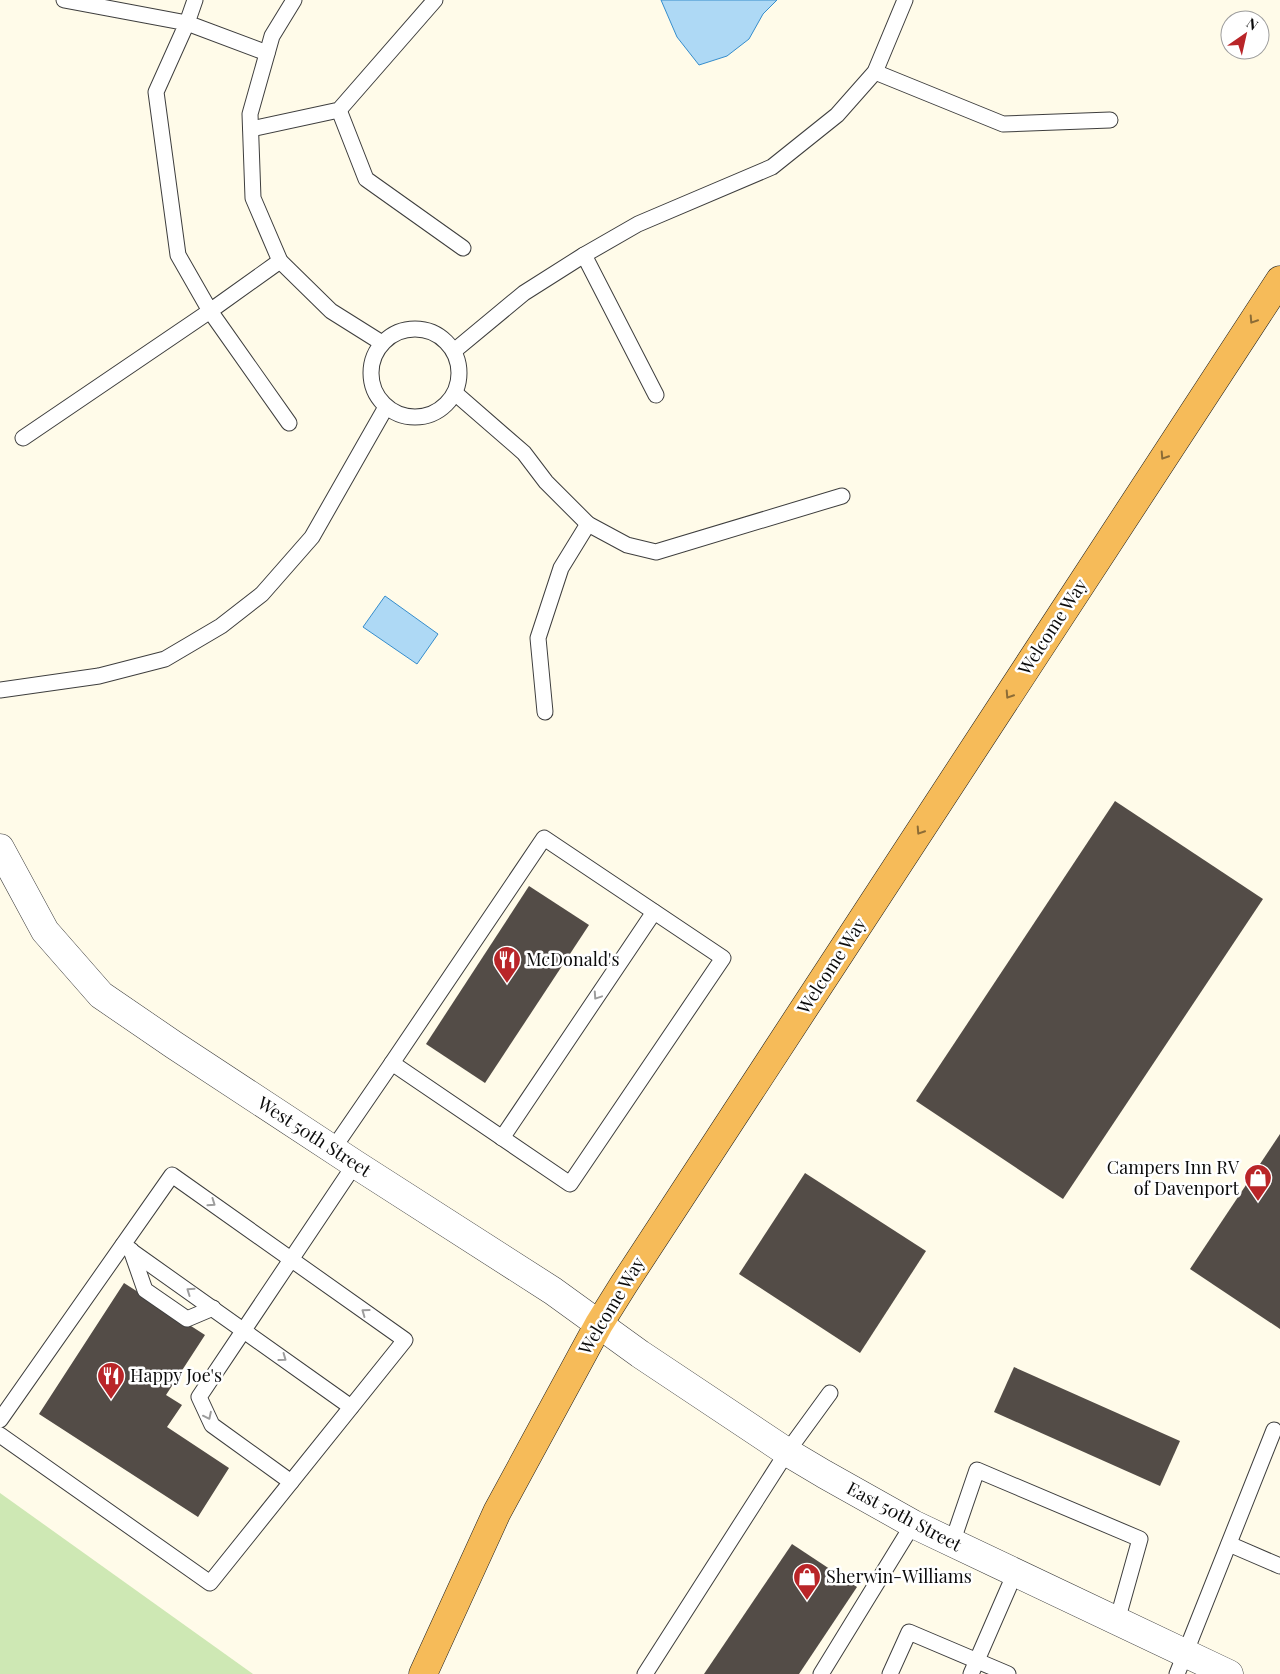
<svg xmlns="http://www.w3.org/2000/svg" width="1280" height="1674" viewBox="0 0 1280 1674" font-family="'Playfair Display',serif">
	<rect width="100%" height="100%" fill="#fffbe9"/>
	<path fill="#cee8b4" d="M0 1493 253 1674H0Z"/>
	<g fill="#aed9f5" stroke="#368dcc">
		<path d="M661 0H777L763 14 749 39 727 56 699 65 677 37Z"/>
		<path d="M385 596 438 634 417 664 363 627Z"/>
	</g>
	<g fill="#534c47">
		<path d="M1115 801 1263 899 1063 1199 916 1101Z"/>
		<path d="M529 886 589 925 485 1083 426 1044Z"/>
		<path d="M1280 1134V1329L1190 1269Z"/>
		<path d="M805 1173 926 1251 860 1353 739 1274Z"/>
		<path d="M124 1283 205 1335 166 1395 182 1405 167 1427 229 1468 198 1517 39 1414Z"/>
		<path d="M1014 1367 1180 1441 1160 1486 994 1412Z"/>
		<path d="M792 1544 857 1587 799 1674H704Z"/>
	</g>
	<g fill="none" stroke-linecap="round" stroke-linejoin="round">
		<defs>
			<g id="service">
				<path d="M64 0 187 23 156 92 178 255 210 311 280 261"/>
				<path d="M195 0 187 23 267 53"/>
				<path d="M294 0 272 36 250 114 253 198 280 261 331 311 382 343"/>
				<path d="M875 72 1003 124 1110 120"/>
				<path d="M339 110 366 179 463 248"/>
				<path d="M251 129 339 110 435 0"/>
				<path d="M584 255 656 395"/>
				<circle cx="415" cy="373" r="44"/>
				<path d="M454 351 524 293 584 255 638 224 772 167 837 115 875 72 905 0"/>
				<path d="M455 393 524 453 546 482 588 524 627 545 656 552 842 496"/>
				<path d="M23 438 210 311 289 423"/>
				<path d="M0 690 99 676 165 659 221 626 262 594 312 537 386 407"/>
				<path d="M545 712 538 638 561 568 588 524"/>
				<path d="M544 838 723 958 570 1184 392 1063Z"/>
				<path d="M502 1138 654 912"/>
				<path d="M333 1149 392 1063"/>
				<path d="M123 1245 351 1407"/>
				<path d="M131 1250 145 1290 187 1319 213 1308"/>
				<path d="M0 1420 172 1175 405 1340 210 1583 0 1435"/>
				<path d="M291 1482 212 1425 199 1397 355 1164"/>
				<path d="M952 1543 977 1470 1140 1539 1117 1621"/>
				<path d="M1229 1544 1280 1566"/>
				<path d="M645 1674 787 1452 830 1393"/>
				<path d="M821 1674 913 1524"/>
				<path d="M890 1674 909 1632 1008 1674"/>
				<path d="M971 1674 1015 1573"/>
				<path d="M1177 1674 1274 1430"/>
			</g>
			<path id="minor" d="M0 848 45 931 101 995 174 1045 355 1164 553 1291 640 1354 787 1452 824 1474 913 1524 1229 1674"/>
			<path id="trunk" d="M423 1674 497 1512 599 1324 624 1284 1280 280"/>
		</defs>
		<use href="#service" stroke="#3e3e3e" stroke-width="17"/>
		<use href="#minor" stroke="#3e3e3e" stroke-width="29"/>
		<use href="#trunk" stroke="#1c1c1c" stroke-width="29"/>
		<use href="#service" stroke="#fff" stroke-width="15"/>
		<use href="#minor" stroke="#fff" stroke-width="28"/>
		<use href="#trunk" stroke="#f6bb59" stroke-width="28"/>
	</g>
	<defs><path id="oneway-chevron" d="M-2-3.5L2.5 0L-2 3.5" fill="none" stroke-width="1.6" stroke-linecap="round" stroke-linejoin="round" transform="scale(1.25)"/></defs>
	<g stroke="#8c6c36">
		<use href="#oneway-chevron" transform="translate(1253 320) rotate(123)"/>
		<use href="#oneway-chevron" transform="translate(1164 456) rotate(123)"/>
		<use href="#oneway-chevron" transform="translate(1009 695) rotate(123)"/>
		<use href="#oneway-chevron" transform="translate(920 831) rotate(123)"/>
	</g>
	<g stroke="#9d9d9d">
		<use href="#oneway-chevron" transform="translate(597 996) rotate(124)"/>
		<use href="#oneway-chevron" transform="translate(212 1203) rotate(35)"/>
		<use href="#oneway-chevron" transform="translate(190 1291) rotate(-145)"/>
		<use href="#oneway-chevron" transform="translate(365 1312) rotate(-144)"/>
		<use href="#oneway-chevron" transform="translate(283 1358) rotate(36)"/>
		<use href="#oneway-chevron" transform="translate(208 1416) rotate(64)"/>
	</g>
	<defs>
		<symbol id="restaurant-pin" viewBox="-11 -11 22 30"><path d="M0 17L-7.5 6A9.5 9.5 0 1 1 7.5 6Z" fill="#b92528" stroke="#fff"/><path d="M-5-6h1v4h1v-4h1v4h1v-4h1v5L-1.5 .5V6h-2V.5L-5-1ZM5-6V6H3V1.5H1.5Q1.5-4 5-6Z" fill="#fff"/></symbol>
		<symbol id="shop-pin" viewBox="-11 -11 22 30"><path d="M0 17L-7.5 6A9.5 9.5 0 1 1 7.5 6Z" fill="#b92528" stroke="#fff"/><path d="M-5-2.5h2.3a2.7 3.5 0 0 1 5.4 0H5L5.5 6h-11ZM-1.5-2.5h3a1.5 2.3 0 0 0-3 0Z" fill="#fff"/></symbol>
	</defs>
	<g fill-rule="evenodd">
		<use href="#restaurant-pin" x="491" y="944" width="32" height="43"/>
		<use href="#shop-pin" x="1242" y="1162" width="32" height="43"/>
		<use href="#restaurant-pin" x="95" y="1360" width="32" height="43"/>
		<use href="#shop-pin" x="791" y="1561" width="32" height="43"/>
	</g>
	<g text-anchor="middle" stroke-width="5" stroke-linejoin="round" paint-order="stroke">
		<g font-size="18" fill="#0b0b0b" stroke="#fff">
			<text transform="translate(1053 627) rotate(-57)" y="6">Welcome Way</text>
			<text transform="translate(832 966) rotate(-57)" y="6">Welcome Way</text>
			<text transform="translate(314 1137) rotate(33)" y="6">West 50th Street</text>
			<text transform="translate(612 1306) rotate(-59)" y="6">Welcome Way</text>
			<text transform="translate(904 1517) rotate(28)" y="6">East 50th Street</text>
		</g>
		<g font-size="18" fill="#0b0b0b" stroke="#fff" text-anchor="start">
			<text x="526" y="966">McDonald's</text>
			<text x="1239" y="1174" text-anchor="end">Campers Inn RV<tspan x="1239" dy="21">of Davenport</tspan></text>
			<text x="130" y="1382">Happy Joe's</text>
			<text x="826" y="1583">Sherwin-Williams</text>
		</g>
	</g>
	<g transform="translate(1245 35) rotate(34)"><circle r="24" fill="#ffffff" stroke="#9d9d9d"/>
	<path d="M0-4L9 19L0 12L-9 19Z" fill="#b92528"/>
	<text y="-8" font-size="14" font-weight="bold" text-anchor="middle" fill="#0b0b0b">N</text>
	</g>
</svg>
